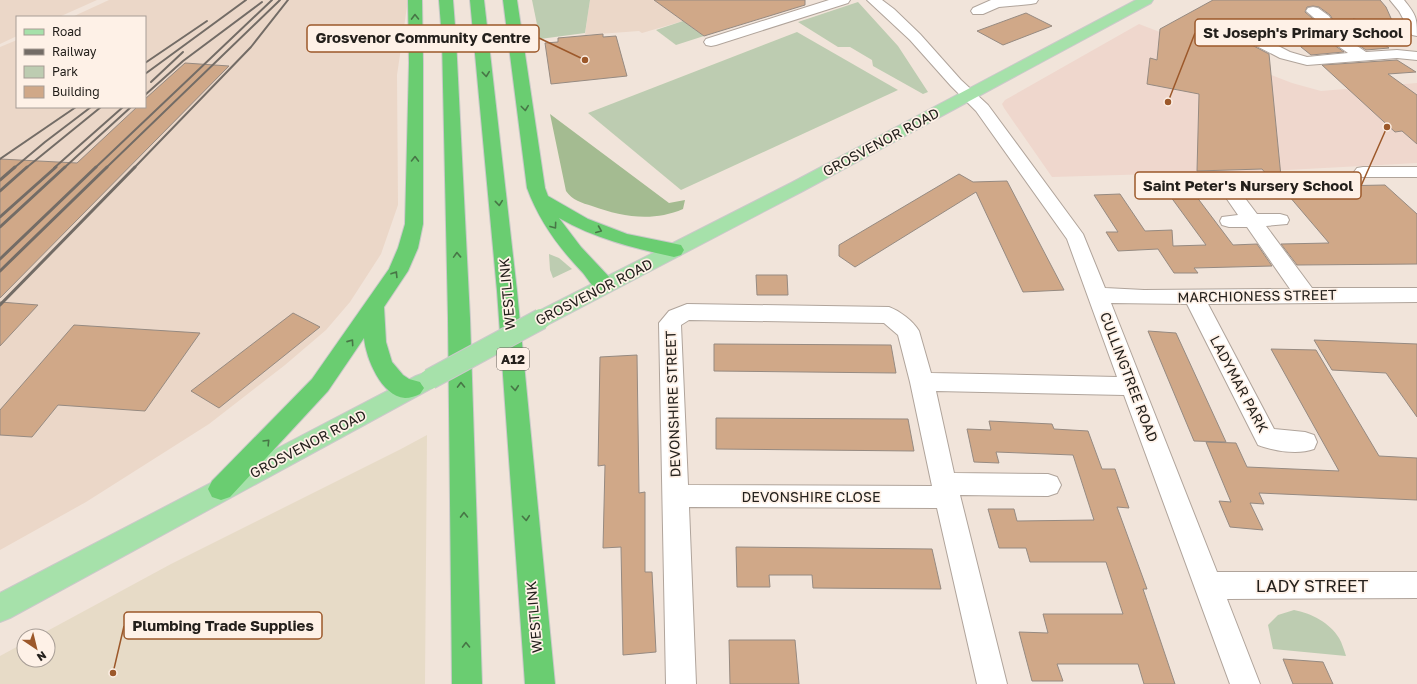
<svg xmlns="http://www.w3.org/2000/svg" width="1417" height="684" viewBox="0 0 1417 684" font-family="'Golos Text',sans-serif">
	<rect width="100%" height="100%" fill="#f1e4da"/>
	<g fill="#ebd7c8">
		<path d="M0 0H97L59 17H17V36L0 44Z"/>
		<path d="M109 0H408L397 75 398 205 381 254 350 302 326 330 285 365 209 424 86 502 0 550V47L17 40V107H145V17H72Z"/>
		<path d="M590 0H654L683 21 642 33 639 31 585 35Z"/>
	</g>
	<path fill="#e7dbc7" d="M427 435 425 684H0V656L24 643V660H48V636H38L171 564 401 449Z"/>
	<path fill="#efd7cd" d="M1139 24 1292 83 1321 91 1417 83V163L1287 170 1052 177 1004 108 1002 104 1005 100Z"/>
	<g fill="#bdccb1">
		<path d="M532 0H590L585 33 540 39Z"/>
		<path d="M858 2 898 46 928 92 923 94 873 66 872 60 850 47H838L798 22Z"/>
		<path d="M683 21 704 36 676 45 656 30Z"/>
		<path d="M797 32 898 90 681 190 588 113Z"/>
		<path d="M549 254 559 258 572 269 553 278 550 270Z"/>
		<path d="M1294 610C1311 613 1330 623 1339 638 1342 643 1344 650 1346 656L1273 649 1268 625 1278 615Z"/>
	</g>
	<path fill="#a4bb91" d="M550 114 669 203 685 200 683 209C653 222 622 217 592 206 582 203 572 200 566 191Z"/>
	<g fill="#d0a888" stroke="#968a81">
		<path d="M654 0H805V5L704 36Z"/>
		<path d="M1213 0H1380L1386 7 1394 25 1353 19 1389 48 1366 50 1342 34 1330 15 1319 7 1313 6 1307 7 1305 12 1318 23 1330 42 1344 52 1311 55 1301 47 1298 26 1267 30 1268 39 1252 33 1246 34 1244 39 1246 42 1269 54 1282 187 1385 185 1417 214V264L1297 265 1281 244 1329 243 1283 189V194L1262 169 1197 171 1199 94 1147 84 1150 58 1157 60 1160 29Z"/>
		<path d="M1026 13 1052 26 1003 45 977 31Z"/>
		<path d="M603 34V37L616 36 627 76 551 84 545 43 558 42V38Z"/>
		<path d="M1397 60 1416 72 1388 74 1417 95V144L1402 131 1395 132 1322 65Z"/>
		<path d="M185 63 229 66 0 298V159L77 163 137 107H145V99Z"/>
		<path d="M959 174 973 182 1007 181 1064 290 1023 292 976 192 855 267 839 256V245Z"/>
		<path d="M1190 188 1233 245 1257 244 1272 266 1194 268 1198 273H1174L1158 249 1118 251 1106 232H1118L1094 195 1120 194 1145 231 1172 230 1173 246 1206 245 1165 189Z"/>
		<path d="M756 275H787L788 295H757Z"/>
		<path d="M0 302 38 305 0 346Z"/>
		<path d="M293 313 320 327 219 408 191 391Z"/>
		<path d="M74 325 200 333 145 411 58 405 32 437 0 435V410Z"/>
		<path d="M1148 331 1176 333 1226 442 1194 441Z"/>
		<path d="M1314 340 1417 344V417L1386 373 1332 370Z"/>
		<path d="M714 344 891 345 896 373 714 371Z"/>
		<path d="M1271 349 1316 350 1379 456 1417 458V500L1259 493 1264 504 1250 503 1263 530 1230 527 1219 501 1231 502 1206 442 1236 443 1247 467 1339 471Z"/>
		<path d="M637 355 639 493 645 492V572H652L656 652 623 655 621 547 603 548 605 465 598 466 600 357Z"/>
		<path d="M716 418 908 419 914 451 716 449Z"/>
		<path d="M989 421 1052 424 1054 429 1088 431 1102 469H1115L1129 508 1117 507 1147 589H1143L1175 684H1144L1138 664H1057L1063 681H1032L1019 632 1048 633 1043 614H1123L1106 562H1030L1026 548H999L988 509H1014L1017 521 1094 520 1073 455 996 452 999 463 974 462 967 429 991 430Z"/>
		<path d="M736 547 932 549 941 589 813 588 812 575H769L770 587H737Z"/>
		<path d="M729 640H795L799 684H730Z"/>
		<path d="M1283 659 1323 662 1333 684H1293Z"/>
	</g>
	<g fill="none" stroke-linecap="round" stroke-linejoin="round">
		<defs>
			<g id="minor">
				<path d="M829 0H850L848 3 716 45 711 46 706 45 704 42 706 39Z"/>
				<path d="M867 0H882L894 9 920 34 961 80 988 105 1083 234 1105 288 1144 290 1290 289 1247 227H1229L1222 225 1220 221 1222 217 1238 215 1220 189 1223 185 1229 183 1235 185 1257 214H1280L1287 216 1289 220 1287 224 1266 226 1312 288H1417V302L1208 304 1274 429 1305 432 1314 435 1317 442 1314 449C1298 455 1274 451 1258 445L1187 304 1111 303 1217 572H1417V598L1227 599 1260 684H1230L1124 395 936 391 954 473 1048 474 1057 477 1061 485 1057 493 1048 496 960 495 1007 684H977L937 508 689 507 696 684H666L659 323 669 311 687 304 889 307C900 311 913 321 919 331L931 373 1117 377 1067 239 976 111 951 86 910 40ZM689 320 884 323 898 335 910 382 932 486 688 485 681 325Z"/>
				<path d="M991 0H1038L1036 3 1031 4 999 7 983 14H973L971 11 973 8Z"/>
				<path d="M1390 0H1404C1416 15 1417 17 1417 36L1412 35 1399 11Z"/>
				<path d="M1313 7 1318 8 1329 16 1341 35 1366 52 1397 50 1417 52V60L1397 58 1307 65 1280 58 1247 41 1245 38 1247 35 1252 34 1257 35 1290 52 1307 57 1348 53 1331 41 1319 22 1306 11 1308 8Z"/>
				<path d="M1363 167H1417V177H1363L1357 176 1354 172 1357 168Z"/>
			</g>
			<g id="major">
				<path d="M1136 0H1153L1151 3 803 191 549 324 541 327 533 324 530 319 533 314 791 183Z"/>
				<path d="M424 373 432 376 436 382 432 388 10 618 0 622V593L416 376Z"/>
			</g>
			<g id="highway">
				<path d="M408 0H422L423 63V224L418 248 408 271 384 307 386 342 392 362 403 375 409 379 420 382 424 388 420 394C416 396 410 398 405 398 381 396 366 358 364 338L328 391 230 497 221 500 212 497 208 489 212 481 312 379 389 269 398 248 405 224 409 63Z"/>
				<path d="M439 0H453L456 39 470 318 482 684H452L448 318 442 39Z"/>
				<path d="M470 0H484L517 291 555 684H525L497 291Z"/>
				<path d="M503 0H517L545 188 548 196 588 219 627 234 681 245 684 250 681 255 674 257C634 248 595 239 559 218L581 247 612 280 615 285 612 290C607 291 602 293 597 290 592 286 587 278 583 273 559 248 539 221 527 188Z"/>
			</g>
		</defs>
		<use href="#minor" stroke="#b0a49b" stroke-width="2"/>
		<use href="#major" stroke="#cac9c9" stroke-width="2"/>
		<use href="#highway" stroke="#cac9c9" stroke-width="2"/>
		<use href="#minor" fill="#fff" fill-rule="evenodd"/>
		<use href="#major" fill="#a6e1aa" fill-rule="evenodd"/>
		<use href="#highway" fill="#6acd71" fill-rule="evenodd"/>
		<g stroke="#736c66" stroke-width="2">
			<path d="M145 63 207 21"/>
			<path d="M145 74 246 0"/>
			<path d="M151 82 183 52"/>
			<path d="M145 95 183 61 262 2"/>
			<path d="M0 159 76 107"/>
			<path d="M14 168 45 142 91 107"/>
			<path d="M26 168 101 107"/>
			<path d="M54 168 123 107"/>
			<path d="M64 168 131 107"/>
			<path d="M95 168 272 0"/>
			<path d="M106 168 280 0"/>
			<path d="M134 168 251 47 288 0"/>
		</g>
		<g stroke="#736c66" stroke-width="3">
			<path d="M0 180 15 167"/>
			<path d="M0 191 27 167"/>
			<path d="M0 217 56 167"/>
			<path d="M0 227 65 167"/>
			<path d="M0 259 96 167"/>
			<path d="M0 271 107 167"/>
			<path d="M0 305 135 167"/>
		</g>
		<defs>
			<path id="major-bridge" d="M430 379 541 319"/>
		</defs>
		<use href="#major-bridge" stroke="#cac9c9" stroke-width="22" stroke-linecap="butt"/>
		<use href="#major-bridge" stroke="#a6e1aa" stroke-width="20"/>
	</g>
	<defs><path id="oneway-chevron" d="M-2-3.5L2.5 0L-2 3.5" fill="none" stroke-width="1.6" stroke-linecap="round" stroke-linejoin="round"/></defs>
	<g stroke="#477646">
		<use href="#oneway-chevron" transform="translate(415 17) rotate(-91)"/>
		<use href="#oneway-chevron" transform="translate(486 74) rotate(84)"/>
		<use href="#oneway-chevron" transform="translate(525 108) rotate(83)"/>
		<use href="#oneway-chevron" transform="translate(415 159) rotate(-89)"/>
		<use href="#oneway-chevron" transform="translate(499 203) rotate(84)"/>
		<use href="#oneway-chevron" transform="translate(554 226) rotate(54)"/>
		<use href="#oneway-chevron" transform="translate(599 230) rotate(22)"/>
		<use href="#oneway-chevron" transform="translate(457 255) rotate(-92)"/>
		<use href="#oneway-chevron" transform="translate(395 274) rotate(-58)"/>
		<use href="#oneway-chevron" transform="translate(351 342) rotate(-55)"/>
		<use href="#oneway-chevron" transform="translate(461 385) rotate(-91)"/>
		<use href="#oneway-chevron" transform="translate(515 388) rotate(85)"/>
		<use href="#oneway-chevron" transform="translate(267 442) rotate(-46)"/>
		<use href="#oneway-chevron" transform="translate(464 515) rotate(-91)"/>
		<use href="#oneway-chevron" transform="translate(526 518) rotate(85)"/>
		<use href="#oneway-chevron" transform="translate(466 645) rotate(-91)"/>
	</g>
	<g text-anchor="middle" stroke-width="3.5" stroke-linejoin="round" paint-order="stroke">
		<rect fill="#fef1e7" stroke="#655f59" stroke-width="1" x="497" y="348" width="32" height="22" rx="3"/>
		<g font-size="13" font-weight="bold" fill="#24201c">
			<text x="513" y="364">A12</text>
		</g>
		<g font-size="14" fill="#24201c" stroke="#fef1e7">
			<text transform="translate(881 142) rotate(-28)" y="5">GROSVENOR ROAD</text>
			<text transform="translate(594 292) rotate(-27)" y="5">GROSVENOR ROAD</text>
			<text transform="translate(507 294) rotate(-95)" y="5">WESTLINK</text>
			<text transform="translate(1257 296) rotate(-1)" y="5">MARCHIONESS STREET</text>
			<text transform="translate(1129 377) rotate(69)" y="5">CULLINGTREE ROAD</text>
			<text transform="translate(1239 384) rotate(62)" y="5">LADYMAR PARK</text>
			<text transform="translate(673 404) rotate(-92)" y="5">DEVONSHIRE STREET</text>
			<text transform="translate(308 444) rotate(-28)" y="5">GROSVENOR ROAD</text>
			<text x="811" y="502">DEVONSHIRE CLOSE</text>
			<text transform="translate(534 617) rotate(-95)" y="5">WESTLINK</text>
		</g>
		<g font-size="17" fill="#24201c" stroke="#fef1e7">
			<text x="1312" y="592">LADY STREET</text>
		</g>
	</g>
	<path fill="none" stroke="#9c582a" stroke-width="1.5" d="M1168 102L1195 33M585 60L539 38M1387 127L1361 186M113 673L124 626"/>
	<g fill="#9c582a" stroke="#fef1e7" stroke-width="1.5">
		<circle cx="1168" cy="102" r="4"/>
		<circle cx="585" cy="60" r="4"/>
		<circle cx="1387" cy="127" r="4"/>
		<circle cx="113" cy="673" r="4"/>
	</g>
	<g fill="#fef1e7" stroke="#9c582a" stroke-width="1.5">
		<rect x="1195" y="19" width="216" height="27" rx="4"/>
		<rect x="307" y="25" width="232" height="27" rx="4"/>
		<rect x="1135" y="172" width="226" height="27" rx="4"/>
		<rect x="124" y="612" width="198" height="27" rx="4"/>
	</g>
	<g font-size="15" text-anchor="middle" font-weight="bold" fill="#24201c">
		<text x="1303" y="38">St Joseph's Primary School</text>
		<text x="423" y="43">Grosvenor Community Centre</text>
		<text x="1248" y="191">Saint Peter's Nursery School</text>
		<text x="223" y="631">Plumbing Trade Supplies</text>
	</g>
	<rect x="16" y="16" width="130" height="92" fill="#fef1e7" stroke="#a79d96"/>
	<rect x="24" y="29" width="20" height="6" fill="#a6e1aa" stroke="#a79d96"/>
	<text x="52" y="36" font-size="12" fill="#24201c">Road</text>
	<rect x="24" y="49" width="20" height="6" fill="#736c66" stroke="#a79d96"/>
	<text x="52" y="56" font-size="12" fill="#24201c">Railway</text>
	<rect x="24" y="66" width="20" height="12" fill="#bdccb1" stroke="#a79d96"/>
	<text x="52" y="76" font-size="12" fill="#24201c">Park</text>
	<rect x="24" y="86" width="20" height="12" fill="#d0a888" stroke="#a79d96"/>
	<text x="52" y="96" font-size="12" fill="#24201c">Building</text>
	<g transform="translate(36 648) rotate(145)"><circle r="19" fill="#fef1e7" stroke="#a79d96"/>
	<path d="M0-3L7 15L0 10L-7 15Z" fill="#9c582a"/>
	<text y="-6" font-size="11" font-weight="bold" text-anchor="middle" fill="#24201c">N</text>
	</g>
</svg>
